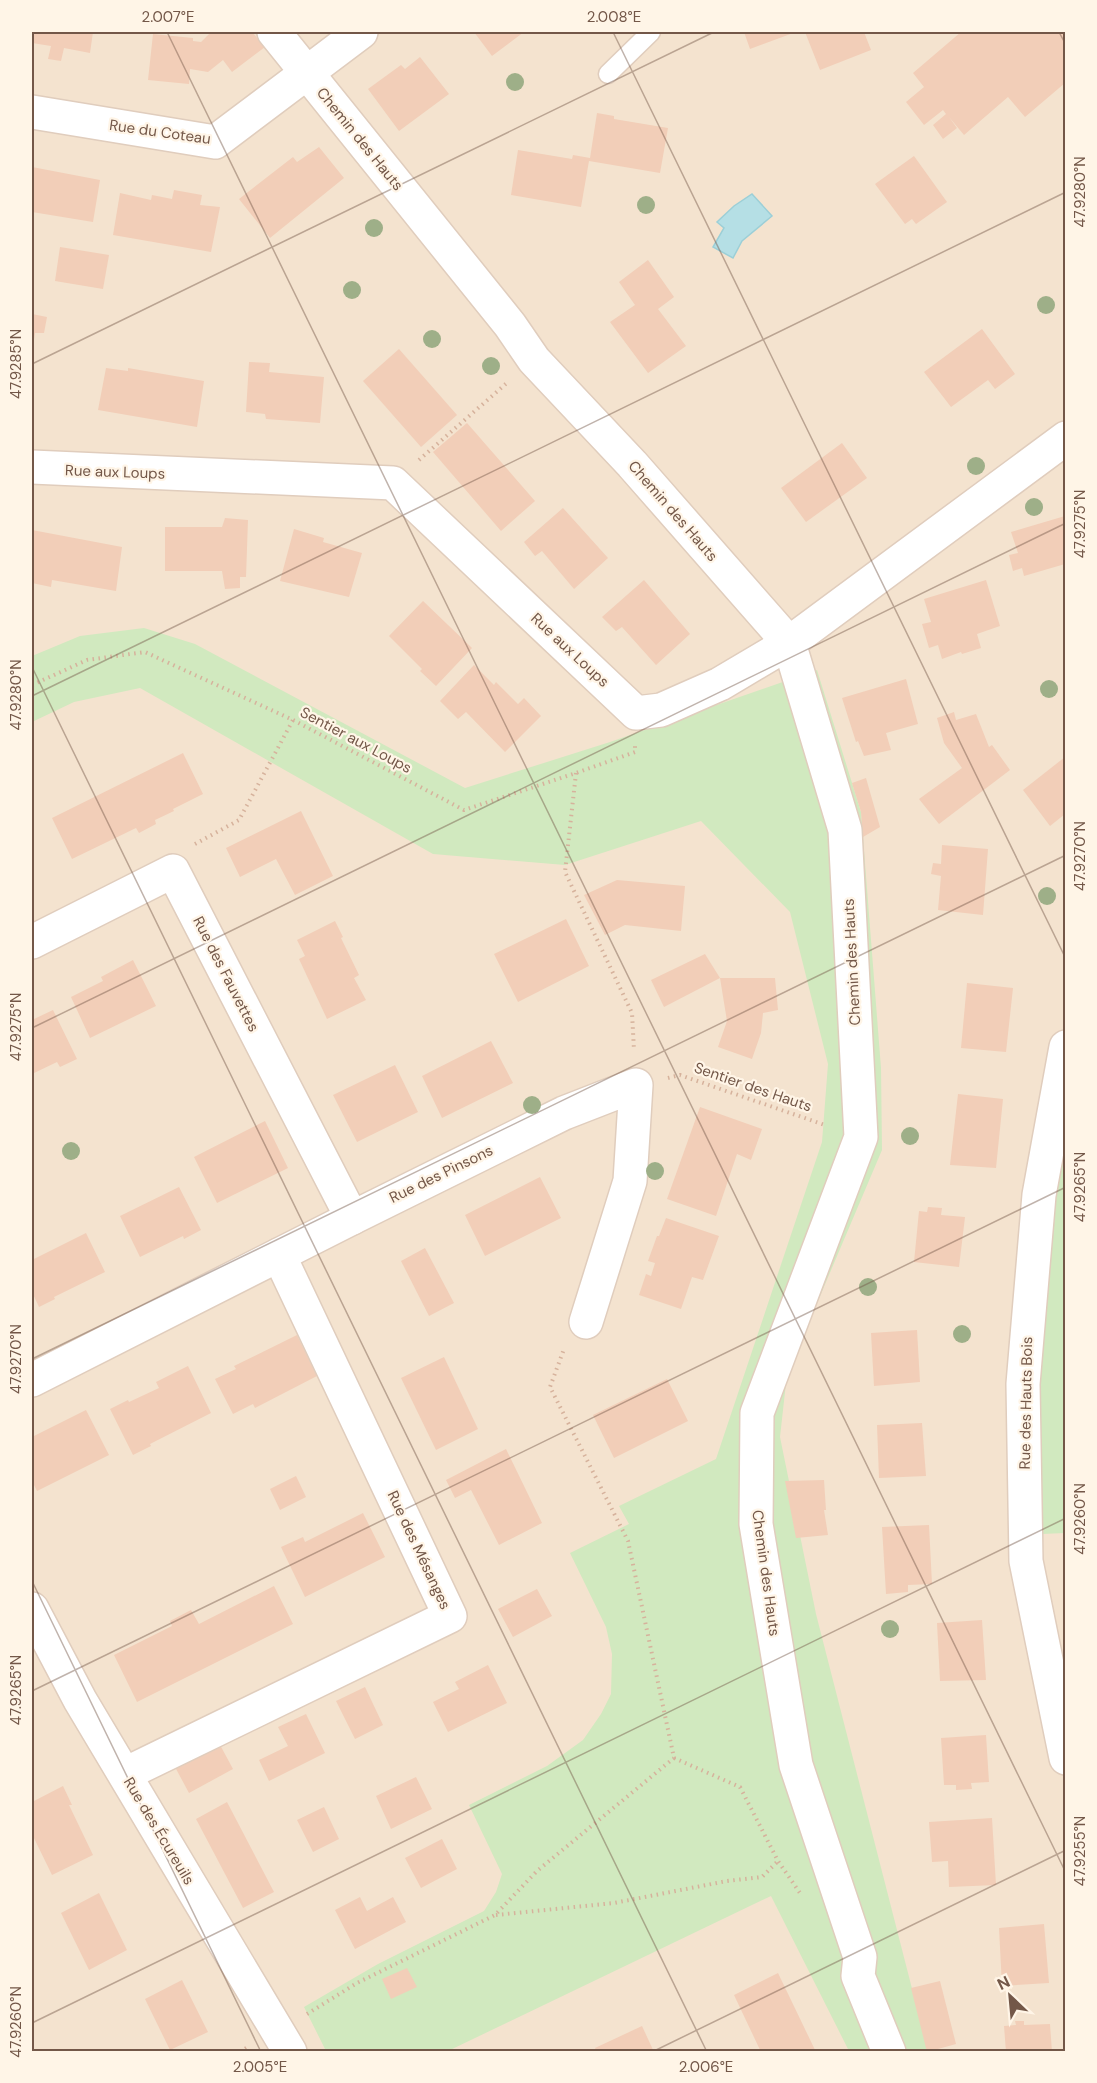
<svg xmlns="http://www.w3.org/2000/svg" width="1097" height="2083" viewBox="0 0 1097 2083" font-family="'DM Sans',sans-serif">
	<rect width="100%" height="100%" fill="#fcf1e1"/>
	<rect fill="#f4e3cf" x="32" y="32" width="1033" height="2019"/>
	<g fill="#d1e9bf">
		<path d="M144 628 195 644 465 788 610 742 817 670 861 812 881 1068 882 1150 787 1374 780 1437 816 1614 928 2051H849L771 1896 448 2051H326L304 2007 378 1964 484 1911 496 1892 502 1874 469 1805 547 1766 583 1740 601 1714 611 1694 612 1654 606 1627 570 1553 629 1524 619 1506 716 1459 822 1142 828 1064 790 912 701 821 565 865 433 854 140 688 74 702 32 722V656L80 636Z"/>
		<path d="M1065 1129V1533L1042 1534 1038 1420 1042 1300 1050 1213Z"/>
	</g>
	<path fill="#b5dfe5" stroke="#9ccfd7" stroke-width="1.5" d="M752 194 772 216 742 241 733 258 713 247 724 228 717 222 734 206Z"/>
	<g fill="#f2ceb8">
		<path d="M32 32H93L90 53 64 48 61 61 48 59 51 46 32 43Z"/>
		<path d="M211 32H252L265 47 232 72 223 60 208 72 190 69 189 84 148 80 153 34 193 38V41L201 42Z"/>
		<path d="M474 32H524L492 56Z"/>
		<path d="M744 32H796L750 49Z"/>
		<path d="M805 32H864L871 50 820 70Z"/>
		<path d="M961 32H1065V83L1025 117 1008 97 964 135 949 117 957 128 943 139 933 125 946 114 943 110 924 125 906 102 924 87 913 73Z"/>
		<path d="M420 57 449 94 399 131 368 89 401 65 405 69Z"/>
		<path d="M597 113 614 116V119L668 128 660 173 589 161 581 207 511 195 518 150 572 159 573 155 590 158Z"/>
		<path d="M319 147 344 178 270 238 239 199 293 157 297 162Z"/>
		<path d="M914 156 947 202 916 224 912 219 905 224 875 184Z"/>
		<path d="M32 167 100 180 93 222 32 212Z"/>
		<path d="M174 190 202 195 200 205 220 207 211 252 113 235 120 193 151 200 152 195 172 199Z"/>
		<path d="M60 247 109 255 103 289 55 281Z"/>
		<path d="M648 260 674 297 658 309 686 346 648 373 610 322 635 305 619 282Z"/>
		<path d="M32 314 47 317 44 333H35L33 346Z"/>
		<path d="M982 329 1015 374 995 389 988 380 951 407 924 372Z"/>
		<path d="M399 349 457 415 421 447 363 381Z"/>
		<path d="M249 362 270 363 269 372 324 377 320 423 266 419 265 414 246 412Z"/>
		<path d="M106 368 128 371V368L204 381 197 427 98 410Z"/>
		<path d="M467 423 535 501 501 531 433 452Z"/>
		<path d="M842 443 867 478 806 522 781 488Z"/>
		<path d="M563 508 608 558 574 589 542 551 535 556 524 542Z"/>
		<path d="M1065 516V564L1024 576 1022 568 1013 571 1009 555 1018 553 1011 532Z"/>
		<path d="M225 518 248 520 246 577H240V588L225 589 222 571H165V527H222Z"/>
		<path d="M294 529 324 538 323 542 362 553 349 597 280 581Z"/>
		<path d="M32 530 122 547 116 591 52 580 51 587 32 583Z"/>
		<path d="M644 580 690 634 656 665 622 627 616 631 602 617Z"/>
		<path d="M986 580 1000 626 977 634 981 648 962 654 961 652 942 659 938 645 929 648 922 624 931 622 924 599Z"/>
		<path d="M423 601 472 648 436 686 420 671 422 669 389 636Z"/>
		<path d="M474 665 494 685 496 682 518 704 524 698 541 716 505 752 466 712 458 719 440 701Z"/>
		<path d="M906 679 918 724 886 733 891 750 864 756 858 741 856 742 842 698Z"/>
		<path d="M954 712 956 720 976 714 989 747 992 745 1010 770 939 824 919 799 962 768 944 743 937 718Z"/>
		<path d="M183 753 203 794 173 809 174 811 155 820 156 824 139 833 136 828 72 859 52 818Z"/>
		<path d="M1065 757V814L1050 826 1023 790Z"/>
		<path d="M866 778 880 827 863 837 861 812 852 783Z"/>
		<path d="M301 811 333 876 295 895 276 859 240 877 226 848Z"/>
		<path d="M942 845 988 849 983 915 938 910 941 876 931 874 933 863 941 864Z"/>
		<path d="M617 880 685 886 681 931 625 925 605 935 584 895Z"/>
		<path d="M566 919 589 966 518 1002 494 954Z"/>
		<path d="M335 921 343 937 341 938 359 975 354 978 366 1000 327 1019 299 959 305 956 297 940Z"/>
		<path d="M705 954 720 978 664 1007 651 980Z"/>
		<path d="M133 960 156 1006 90 1038 71 997 103 981 101 977Z"/>
		<path d="M720 978H775L778 1010 763 1013 761 1033 752 1059 718 1047 727 1021Z"/>
		<path d="M967 983 1013 988 1006 1052 961 1048Z"/>
		<path d="M53 1010 77 1059 60 1067 57 1062 32 1074V1020Z"/>
		<path d="M491 1041 513 1083 442 1118 422 1076Z"/>
		<path d="M395 1065 418 1112 357 1142 333 1095Z"/>
		<path d="M958 1094 1003 1099 996 1168 950 1165Z"/>
		<path d="M700 1107 762 1129 751 1160 737 1154 716 1216 667 1199Z"/>
		<path d="M265 1121 288 1168 217 1203 194 1157Z"/>
		<path d="M540 1177 561 1218 485 1256 465 1215Z"/>
		<path d="M179 1187 201 1230 184 1239 183 1236 140 1257 120 1216Z"/>
		<path d="M928 1207 942 1208 941 1215 965 1217 959 1267 914 1262 919 1211 927 1212Z"/>
		<path d="M666 1218 719 1236 703 1280 692 1277 681 1309 639 1295 646 1274 651 1276 655 1263 648 1261 657 1236H659Z"/>
		<path d="M86 1233 105 1272 54 1297 55 1299 39 1307 32 1292V1260Z"/>
		<path d="M425 1248 454 1303 429 1316 401 1261Z"/>
		<path d="M917 1330 920 1382 874 1386 871 1333Z"/>
		<path d="M297 1335 317 1376 255 1408 253 1404 233 1414 215 1379 236 1369 234 1366Z"/>
		<path d="M444 1357 478 1429 436 1450 401 1378Z"/>
		<path d="M188 1366 211 1413 150 1444 151 1446 133 1455 110 1409 128 1400 129 1402 159 1388 156 1382Z"/>
		<path d="M667 1379 688 1421 614 1458 593 1415Z"/>
		<path d="M86 1410 109 1455 37 1491 32 1481V1437Z"/>
		<path d="M922 1423 926 1476 879 1478 877 1425Z"/>
		<path d="M506 1449 542 1523 499 1545 471 1490 455 1498 446 1480Z"/>
		<path d="M296 1476 306 1497 280 1510 270 1489Z"/>
		<path d="M824 1480 826 1510H824L828 1535 796 1538 785 1481Z"/>
		<path d="M363 1513 385 1557 305 1597 281 1547 303 1537 305 1542Z"/>
		<path d="M929 1525 932 1584 908 1585V1592L886 1594 882 1527Z"/>
		<path d="M274 1586 293 1624 137 1702 114 1655 172 1626 170 1621 191 1610 199 1624Z"/>
		<path d="M537 1589 552 1616 513 1637 498 1609Z"/>
		<path d="M982 1620 986 1680 940 1681 937 1623Z"/>
		<path d="M488 1665 507 1703 448 1732 433 1702 459 1689 455 1682Z"/>
		<path d="M365 1687 383 1725 355 1739 336 1701Z"/>
		<path d="M306 1714 325 1753 269 1781 259 1760 288 1746 278 1727Z"/>
		<path d="M986 1735 989 1782 971 1783 972 1789 956 1790V1785H944L941 1738Z"/>
		<path d="M219 1743 233 1769 189 1793 175 1767Z"/>
		<path d="M416 1777 432 1809 391 1829 376 1796Z"/>
		<path d="M63 1786 72 1805H69L93 1855 52 1875 32 1834V1802Z"/>
		<path d="M227 1802 274 1892 243 1908 196 1819Z"/>
		<path d="M324 1807 339 1839 313 1852 297 1820Z"/>
		<path d="M992 1818 996 1885 949 1887 948 1861 932 1862 929 1822Z"/>
		<path d="M442 1839 457 1869 421 1888 405 1858Z"/>
		<path d="M99 1893 127 1950 89 1970 61 1913Z"/>
		<path d="M360 1897 367 1911 393 1897 406 1922 355 1949 335 1910Z"/>
		<path d="M1044 1924 1049 1983 1002 1986 999 1928Z"/>
		<path d="M407 1968 417 1987 391 1999 382 1979Z"/>
		<path d="M778 1973 816 2052H761L734 1995Z"/>
		<path d="M182 1980 208 2032 170 2050 145 1999Z"/>
		<path d="M940 1981 956 2044 927 2052 911 1988Z"/>
		<path d="M1015 2021H1024V2025L1050 2024 1052 2052H1006L1004 2026 1016 2025Z"/>
		<path d="M642 2026 654 2052H597L595 2048Z"/>
	</g>
	<g fill="none" stroke-linecap="round" stroke-linejoin="round">
		<defs>
			<path id="service" d="M608 74 651 32"/>
			<g id="minor">
				<path d="M274 32 510 325 534 360 632 464 789 643 845 830 861 1137 757 1413 756 1524 796 1765 860 1957 858 1976 889 2052"/>
				<path d="M32 112 215 142 361 32"/>
				<path d="M32 467 393 483 636 713 661 710 720 684 789 643 1066 438"/>
				<path d="M32 942 173 871 352 1218"/>
				<path d="M1066 1047 1039 1195 1023 1384 1026 1561 1066 1758"/>
				<path d="M32 1380 352 1218 564 1113 636 1085 630 1181 586 1322"/>
				<path d="M32 1609 80 1700 290 2052"/>
				<path d="M125 1774 450 1616 279 1255"/>
			</g>
		</defs>
		<use href="#service" stroke="#e0cdbd" stroke-width="21"/>
		<use href="#minor" stroke="#e0cdbd" stroke-width="36"/>
		<g stroke="#d6b29c" stroke-width="4" stroke-dasharray="1.5 4.5" stroke-linecap="butt">
			<path d="M419 460 508 382"/>
			<path d="M32 685 87 660 145 652 293 720 464 810 576 773 635 752V746"/>
			<path d="M576 773 565 872 632 1013 634 1050"/>
			<path d="M195 844 239 820 293 720"/>
			<path d="M668 1078 680 1075 825 1125"/>
			<path d="M674 1758 740 1787 778 1861 800 1893"/>
			<path d="M496 1915 614 1903 727 1881 762 1877 778 1861"/>
			<path d="M307 2014 357 1983 495 1915 537 1871 674 1758 628 1541 550 1387 564 1349"/>
			<path d="M240 2052 248 2047"/>
		</g>
		<use href="#service" stroke="#fff" stroke-width="18"/>
		<use href="#minor" stroke="#fff" stroke-width="33"/>
	</g>
	<g fill="#9eaf88">
		<circle cx="515" cy="82" r="9"/>
		<circle cx="646" cy="205" r="9"/>
		<circle cx="374" cy="228" r="9"/>
		<circle cx="352" cy="290" r="9"/>
		<circle cx="1046" cy="305" r="9"/>
		<circle cx="432" cy="339" r="9"/>
		<circle cx="491" cy="366" r="9"/>
		<circle cx="976" cy="466" r="9"/>
		<circle cx="1034" cy="507" r="9"/>
		<circle cx="1049" cy="689" r="9"/>
		<circle cx="1047" cy="896" r="9"/>
		<circle cx="532" cy="1105" r="9"/>
		<circle cx="910" cy="1136" r="9"/>
		<circle cx="71" cy="1151" r="9"/>
		<circle cx="655" cy="1171" r="9"/>
		<circle cx="868" cy="1287" r="9"/>
		<circle cx="962" cy="1334" r="9"/>
		<circle cx="890" cy="1629" r="9"/>
	</g>
	<path fill="none" stroke="#735748" stroke-width="1.5" stroke-opacity="0.45" d="M167 32 1066 1873M613 32 1066 959M1059 32 1066 45M32 33 34 32M32 364 714 32M32 667 707 2052M32 696 1066 192M32 1028 1066 523M32 1359 1066 855M32 1581 261 2052M32 1691 1066 1187M32 2023 1066 1518M652 2052 1066 1850"/>
	<g text-anchor="middle" stroke-width="4.5" stroke-linejoin="round" paint-order="stroke">
		<g font-size="15" fill="#735748" stroke="#fff5e7">
			<text transform="translate(160 132) rotate(8)" y="5">Rue du Coteau</text>
			<text transform="translate(360 139) rotate(51)" y="5">Chemin des Hauts</text>
			<text transform="translate(115 472) rotate(2)" y="5">Rue aux Loups</text>
			<text transform="translate(673 511) rotate(49)" y="5">Chemin des Hauts</text>
			<text transform="translate(570 650) rotate(43)" y="5">Rue aux Loups</text>
			<text transform="translate(356 740) rotate(28)" y="5">Sentier aux Loups</text>
			<text transform="translate(852 962) rotate(-93)" y="5">Chemin des Hauts</text>
			<text transform="translate(226 974) rotate(63)" y="5">Rue des Fauvettes</text>
			<text transform="translate(753 1087) rotate(19)" y="5">Sentier des Hauts</text>
			<text transform="translate(441 1174) rotate(-26)" y="5">Rue des Pinsons</text>
			<text transform="translate(1026 1403) rotate(-89)" y="5">Rue des Hauts Bois</text>
			<text transform="translate(419 1550) rotate(65)" y="5">Rue des Mésanges</text>
			<text transform="translate(766 1573) rotate(82)" y="5">Chemin des Hauts</text>
			<text transform="translate(159 1831) rotate(59)" y="5">Rue des Écureuils</text>
		</g>
	</g>
	<rect width="1097" height="2083" fill="none" stroke="#fff5e7" stroke-width="66"/>
	<g transform="translate(1010 1996) rotate(334)" stroke="#fff5e7" stroke-width="4.5" paint-order="stroke">
	<path d="M0-4.5L10 22L0 15L-10 22Z" fill="#735748"/>
	<text y="-9" font-size="16" font-weight="bold" text-anchor="middle" fill="#735748">N</text>
	</g>
	<rect x="33" y="33" width="1031" height="2017" fill="none" stroke="#735748" stroke-width="2"/>
	<g font-size="15" text-anchor="middle" fill="#735748">
		<text x="168" y="22">2.007°E</text>
		<text x="614" y="22">2.008°E</text>
		<text transform="translate(1080 192) rotate(-90)" y="5">47.9280°N</text>
		<text transform="translate(16 364) rotate(-90)" y="5">47.9285°N</text>
		<text transform="translate(1080 524) rotate(-90)" y="5">47.9275°N</text>
		<text transform="translate(16 695) rotate(-90)" y="5">47.9280°N</text>
		<text transform="translate(1080 856) rotate(-90)" y="5">47.9270°N</text>
		<text transform="translate(16 1027) rotate(-90)" y="5">47.9275°N</text>
		<text transform="translate(1080 1187) rotate(-90)" y="5">47.9265°N</text>
		<text transform="translate(16 1359) rotate(-90)" y="5">47.9270°N</text>
		<text transform="translate(1080 1519) rotate(-90)" y="5">47.9260°N</text>
		<text transform="translate(16 1690) rotate(-90)" y="5">47.9265°N</text>
		<text transform="translate(1080 1851) rotate(-90)" y="5">47.9255°N</text>
		<text transform="translate(16 2022) rotate(-90)" y="5">47.9260°N</text>
		<text x="260" y="2072">2.005°E</text>
		<text x="706" y="2072">2.006°E</text>
	</g>
</svg>
